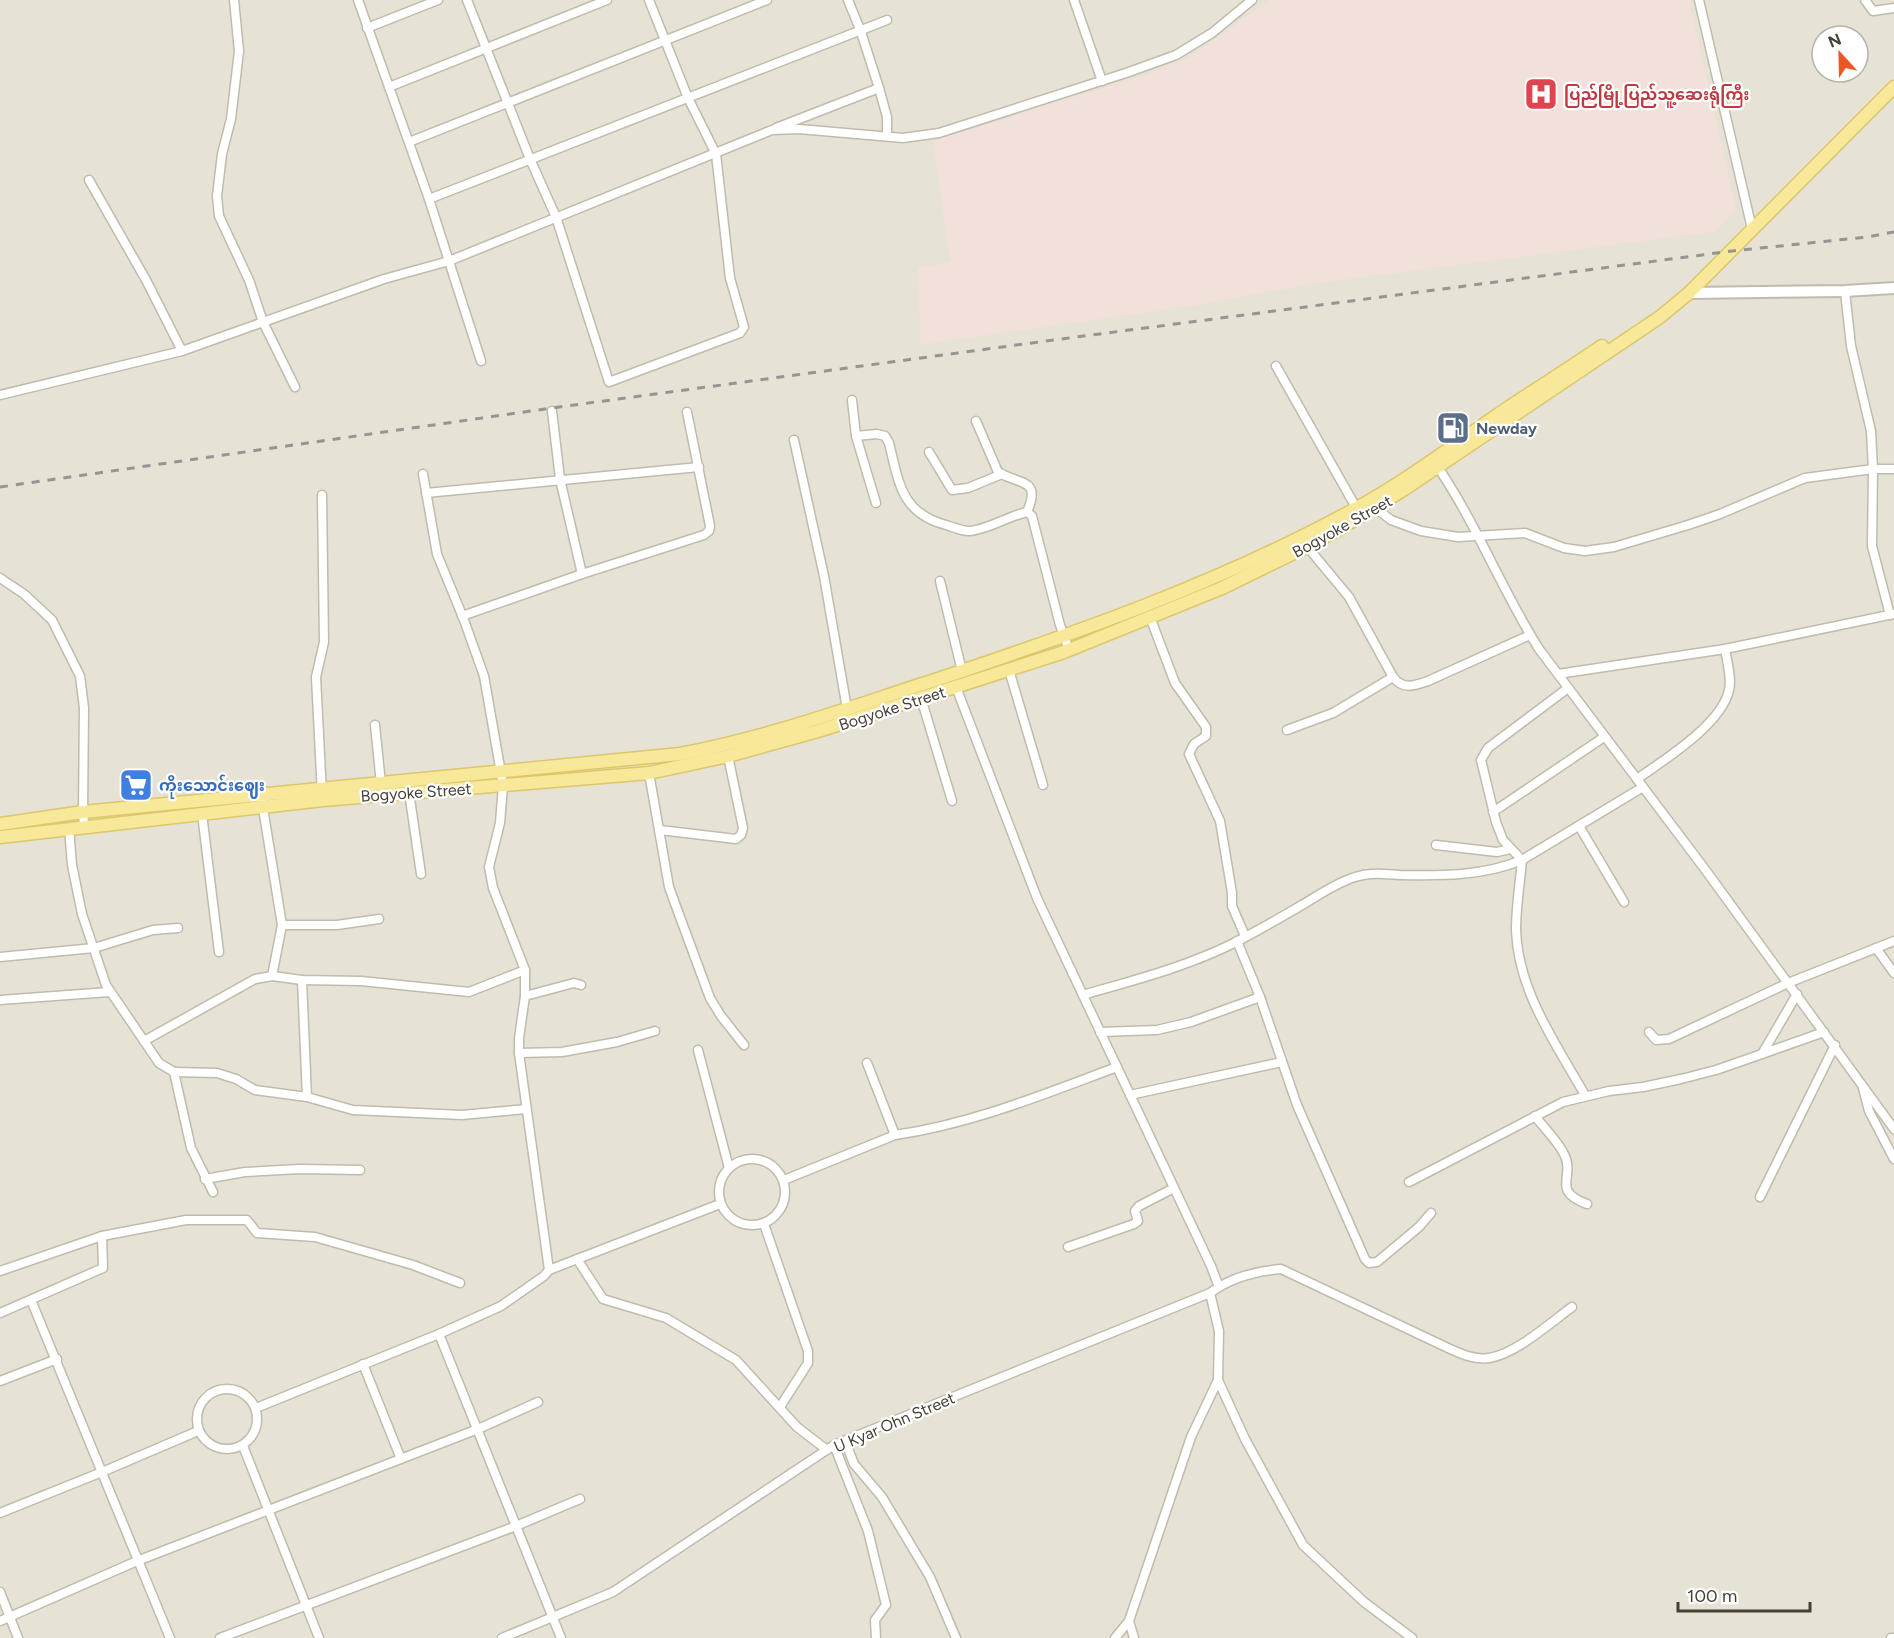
<svg xmlns="http://www.w3.org/2000/svg" width="1894" height="1638" viewBox="0 0 1894 1638" font-family="Figtree,'Noto Sans Myanmar',sans-serif">
	<rect width="100%" height="100%" fill="#f2f0e6"/>
	<path fill="#e6e2d5" fill-rule="evenodd" d="M0 0H1894V1638H0ZM1822 36H1858V72H1822Z"/>
	<path fill="#f2e0da" d="M1270 0H1689L1736 209 1714 232 1318 283 1186 307 920 345 918 268 950 262 933 141 1146 75 1190 57Z"/>
	<g fill="none" stroke-linecap="round" stroke-linejoin="round">
		<defs>
			<g id="minor">
				<path d="M234 0 239 51 231 119 222 154 217 196 219 216 249 280 263 322 295 387"/>
				<path d="M358 0 429 199 481 361"/>
				<path d="M467 0 530 159 556 217 609 382 740 333 744 327 730 278 716 154 688 98 649 0"/>
				<path d="M848 0 861 32 879 88 887 117V136"/>
				<path d="M1074 0 1102 81"/>
				<path d="M1699 0 1752 229"/>
				<path d="M1865 0 1873 11 1894 8"/>
				<path d="M367 28 438 0"/>
				<path d="M389 87 607 0"/>
				<path d="M776 128 879 88"/>
				<path d="M409 142 767 0"/>
				<path d="M89 180 146 280 182 351"/>
				<path d="M429 199 887 20"/>
				<path d="M1845 291 1851 346 1871 431 1873 469 1872 546 1890 615"/>
				<path d="M1276 366 1358 511"/>
				<path d="M0 395 182 351 384 279 449 261 772 130 799 129 903 138 939 133 1126 73 1176 55 1212 33 1252 0"/>
				<path d="M852 400 856 436 876 503"/>
				<path d="M552 411 560 479 582 574"/>
				<path d="M976 421 998 472C1019 485 1042 478 1027 512"/>
				<path d="M856 436 877 434 885 436 889 443C899 483 901 513 946 525 953 527 961 531 969 531 987 530 1008 516 1027 512L1032 516 1060 625 1069 650"/>
				<path d="M794 440 824 576 847 709"/>
				<path d="M929 452 952 490 968 488 1002 474"/>
				<path d="M1435 463C1476 522 1501 589 1539 649L1704 868 1894 1129"/>
				<path d="M426 493 699 467"/>
				<path d="M322 495 324 642 316 677 322 794"/>
				<path d="M1373 506 1391 520 1421 531 1458 537 1525 533 1564 548 1585 551 1614 547 1688 525 1720 514 1805 478 1873 469H1894"/>
				<path d="M1305 544 1349 597 1393 677C1403 690 1414 686 1428 681L1530 635"/>
				<path d="M0 578 24 594 52 620 80 676 84 708 83 812 84 826"/>
				<path d="M940 581 962 671"/>
				<path d="M462 616 582 574 704 535 709 531 710 526 687 412"/>
				<path d="M1150 617 1175 683 1206 727V736L1194 744 1189 754 1220 821 1232 893V906L1245 936"/>
				<path d="M1009 670 1043 785"/>
				<path d="M1558 674 1725 649 1894 614"/>
				<path d="M956 687 1037 898 1211 1266 1219 1287"/>
				<path d="M921 698 952 801"/>
				<path d="M375 725 381 784"/>
				<path d="M1287 730 1333 713 1393 677"/>
				<path d="M649 773 669 887 677 909 710 998 721 1016 744 1045"/>
				<path d="M1637 779C1664 760 1722 724 1729 690 1732 678 1727 662 1725 649"/>
				<path d="M409 792 421 874"/>
				<path d="M262 802 282 925 272 976"/>
				<path d="M1493 812 1604 737"/>
				<path d="M202 814 219 952"/>
				<path d="M1579 826 1624 902"/>
				<path d="M69 828 72 865 82 914 106 985 159 1063 174 1072 191 1148 213 1192"/>
				<path d="M660 830 736 839 741 835 743 828 728 756"/>
				<path d="M1436 845 1497 852 1510 849"/>
				<path d="M1522 860C1520 883 1516 907 1516 930 1518 991 1556 1044 1585 1095"/>
				<path d="M1522 860 1503 840 1496 822 1481 760 1488 748 1568 688"/>
				<path d="M282 925H337L379 919"/>
				<path d="M1237 941 1260 997 1297 1105 1365 1259 1369 1263 1377 1262 1419 1227 1431 1213"/>
				<path d="M1876 948 1894 973"/>
				<path d="M0 957 94 948 153 930 178 928"/>
				<path d="M302 980 307 1097"/>
				<path d="M1797 994 1762 1054 1824 1032"/>
				<path d="M1083 995C1134 980 1186 967 1234 943 1257 931 1280 918 1302 905 1319 895 1336 883 1355 877 1371 872 1384 874 1400 875 1441 876 1484 876 1522 860L1643 787"/>
				<path d="M525 996 574 983 581 985"/>
				<path d="M0 1000 109 992"/>
				<path d="M1100 1032 1157 1030 1191 1022 1260 997"/>
				<path d="M1649 1032 1656 1040 1669 1039 1788 983 1894 941"/>
				<path d="M144 1041 255 979 272 976 302 980 361 981 469 992 525 970"/>
				<path d="M698 1050 729 1168"/>
				<path d="M519 1053 562 1052 617 1042 655 1031"/>
				<path d="M174 1072 217 1073 236 1079 255 1090 307 1097 353 1110 462 1115 526 1109"/>
				<path d="M1863 1088 1869 1111 1894 1159"/>
				<path d="M1130 1095 1282 1062"/>
				<path d="M1535 1116C1544 1128 1557 1140 1564 1154 1576 1177 1550 1190 1587 1204"/>
				<path d="M895 1135C972 1124 1044 1094 1117 1067"/>
				<circle cx="752" cy="1192" r="33"/>
				<path d="M205 1179 245 1172 299 1169 360 1170"/>
				<path d="M784 1180 895 1135 867 1063"/>
				<path d="M1409 1182 1563 1102 1609 1091 1643 1087 1681 1079 1716 1070 1762 1054"/>
				<path d="M1760 1197 1835 1045"/>
				<path d="M764 1224 808 1351V1363L780 1407"/>
				<path d="M1068 1247 1134 1224 1138 1221 1135 1211 1139 1206 1174 1188"/>
				<path d="M577 1259 603 1299 666 1318 736 1360 797 1427 827 1450"/>
				<path d="M549 1270 720 1204"/>
				<path d="M0 1271 102 1236 186 1220H247L257 1233 315 1237 413 1265 460 1283"/>
				<path d="M1210 1293 1219 1331 1218 1380 1245 1439 1303 1545 1364 1602 1412 1638"/>
				<path d="M31 1300 170 1638"/>
				<path d="M0 1313 103 1268 102 1236"/>
				<path d="M439 1334 561 1638"/>
				<path d="M363 1364 401 1459"/>
				<path d="M0 1381 57 1359"/>
				<circle cx="227" cy="1419" r="30"/>
				<path d="M256 1408 439 1334 501 1306 544 1276 549 1270 519 1053V1038L525 996V970L493 888 489 867 500 823 503 786 501 773 484 676 464 620 437 554 423 474"/>
				<path d="M845 1441 854 1464 882 1497 930 1577 956 1638"/>
				<path d="M834 1445 868 1531 886 1605 875 1620 876 1638"/>
				<path d="M243 1446 319 1638"/>
				<path d="M0 1513 102 1472 198 1431"/>
				<path d="M0 1592 18 1638"/>
				<path d="M0 1621 137 1561 478 1429 538 1402"/>
				<path d="M1129 1621 1134 1638"/>
				<path d="M220 1638 516 1526 580 1499"/>
				<path d="M502 1638 613 1592 834 1445 1210 1293C1230 1278 1256 1271 1281 1269L1448 1348C1461 1354 1474 1360 1489 1358 1516 1354 1550 1323 1572 1307"/>
				<path d="M1115 1638 1129 1621 1191 1437 1218 1380"/>
				<path d="M1891 1638H1894"/>
			</g>
			<path id="tertiary" d="M1689 293 1845 291 1894 288"/>
			<g id="primary">
				<path d="M0 824 83 812 680 754C767 738 851 707 935 680 1079 632 1222 582 1355 509 1404 482 1450 448 1496 416 1531 392 1567 370 1602 346"/>
				<path d="M0 837 323 800 649 773 728 756 818 731 1064 652 1222 588 1308 546 1336 531 1403 490 1660 317 1689 293 1894 87"/>
			</g>
		</defs>
		<use href="#minor" stroke="#c0bbac" stroke-width="11"/>
		<use href="#tertiary" stroke="#c0bbac" stroke-width="14"/>
		<use href="#primary" stroke="#dcc76a" stroke-width="15"/>
		<use href="#minor" stroke="#fff" stroke-width="8"/>
		<use href="#tertiary" stroke="#fff" stroke-width="10"/>
		<use href="#primary" stroke="#f8e899" stroke-width="12"/>
		<path stroke="#959595" stroke-width="3" stroke-dasharray="8 8" stroke-linecap="butt" d="M0 487 552 408 1061 339 1732 251 1867 237 1894 232"/>
	</g>
	<defs>
		<symbol id="hospital-square" viewBox="-11 -11 22 22"><rect x="-9" y="-9" width="18" height="18" rx="4" fill="#e0444e" stroke="#fff"/><path d="M-5-5h3v3.5h4V-5h3V5h-3V1.5h-4V5h-3Z" fill="#fff"/></symbol>
		<symbol id="fuel-square" viewBox="-11 -11 22 22"><rect x="-9" y="-9" width="18" height="18" rx="4" fill="#5c6f8a" stroke="#fff"/><path d="M-5.5-6h7V0h2V4h1.3V-2.5L3-4.5l.8-.8L6-3V5H2.5V1h-1V6h-7ZM-4.2-4.7v3.2H.2V-4.7Z" fill="#fff"/></symbol>
		<symbol id="supermarket-square" viewBox="-11 -11 22 22"><rect x="-9" y="-9" width="18" height="18" rx="4" fill="#3f7fe0" stroke="#fff"/><path d="M-6-5.5h2.5l.6 2H6L4.5 2H-2.5L-4.4-4H-6ZM-1.5 3.2a1.3 1.3 0 1 0 .1 0ZM3 3.2a1.3 1.3 0 1 0 .1 0Z" fill="#fff"/></symbol>
	</defs>
	<g fill-rule="evenodd">
		<use href="#hospital-square" x="1522" y="75" width="38" height="38"/>
		<use href="#fuel-square" x="1434" y="409" width="38" height="38"/>
		<use href="#supermarket-square" x="117" y="766" width="38" height="38"/>
	</g>
	<g text-anchor="middle" stroke-width="4.5" stroke-linejoin="round" paint-order="stroke">
		<g font-size="16" font-weight="bold" fill="#be3a42" stroke="#fff" text-anchor="start">
			<text x="1564" y="100">ပြည်မြို့ပြည်သူ့ဆေးရုံကြီး</text>
		</g>
		<g font-size="16" font-weight="bold" fill="#4e5e75" stroke="#fff" text-anchor="start">
			<text x="1476" y="434">Newday</text>
		</g>
		<g font-size="16" fill="#444036" stroke="#fff">
			<text transform="translate(1342 526) rotate(-29)" y="6">Bogyoke Street</text>
			<text transform="translate(892 708) rotate(-18)" y="6">Bogyoke Street</text>
			<text transform="translate(416 792) rotate(-4)" y="6">Bogyoke Street</text>
			<text transform="translate(894 1422) rotate(-23)" y="6">U Kyar Ohn Street</text>
		</g>
		<g font-size="16" font-weight="bold" fill="#366cbe" stroke="#fff" text-anchor="start">
			<text x="159" y="791">ကိုးသောင်းဈေး</text>
		</g>
	</g>
	<g transform="translate(1840 54) rotate(338)"><circle r="28" fill="#ffffff" stroke="#b4b3af" stroke-width="1.5"/>
	<path d="M0-4.5L10 22L0 15L-10 22Z" fill="#ed5822"/>
	<text y="-9" font-size="16" font-weight="bold" text-anchor="middle" fill="#444036">N</text>
	</g>
	<path d="M1678 1602v9h132v-9" fill="none" stroke="#444036" stroke-width="3"/>
	<text x="1687" y="1602" font-size="18" fill="#444036" stroke="#ffffff" stroke-width="4.5" paint-order="stroke">100 m</text>
</svg>
